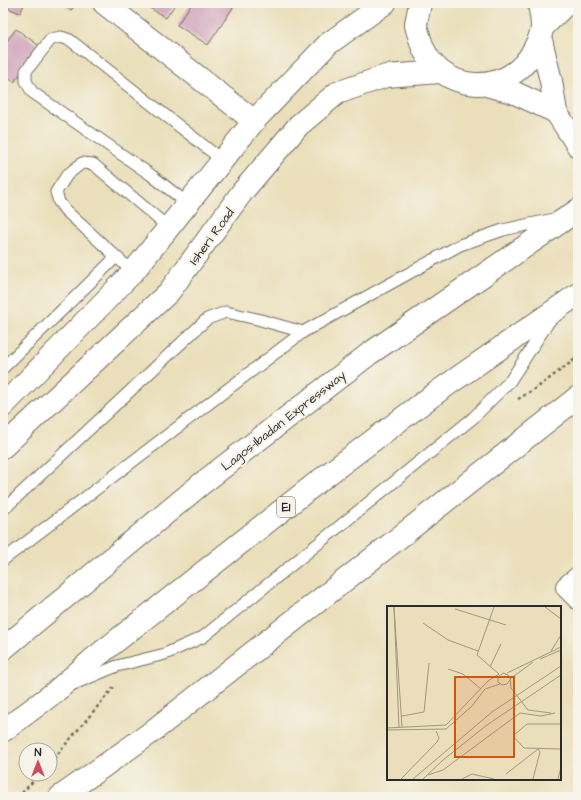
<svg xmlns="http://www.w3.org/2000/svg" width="581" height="800" viewBox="0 0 581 800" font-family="'Architects Daughter',sans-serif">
	<rect width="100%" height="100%" fill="#f7f3e8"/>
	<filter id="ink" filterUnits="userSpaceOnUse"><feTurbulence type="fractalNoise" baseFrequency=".025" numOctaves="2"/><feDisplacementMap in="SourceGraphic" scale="8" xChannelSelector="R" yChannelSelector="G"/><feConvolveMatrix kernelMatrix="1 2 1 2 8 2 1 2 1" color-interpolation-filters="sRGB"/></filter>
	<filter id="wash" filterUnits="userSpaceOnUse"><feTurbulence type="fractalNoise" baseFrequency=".012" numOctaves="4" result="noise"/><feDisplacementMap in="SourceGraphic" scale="16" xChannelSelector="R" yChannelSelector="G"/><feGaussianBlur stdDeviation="0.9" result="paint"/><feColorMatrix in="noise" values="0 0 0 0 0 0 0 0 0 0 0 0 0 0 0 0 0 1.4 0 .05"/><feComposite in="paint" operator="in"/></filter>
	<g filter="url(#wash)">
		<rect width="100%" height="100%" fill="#eadfba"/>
		<g id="blocks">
			<g fill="#cc9db9">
				<path d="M7 3H25L20 13 5 7Z"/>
				<path d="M62 3H78L71 10Z"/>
				<path d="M142 3H176L166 18Z"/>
				<path d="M192 3H236L208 45 177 25Z"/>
				<path d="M16 29 41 47 14 82 3 74V46Z"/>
			</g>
		</g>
	</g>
	<g filter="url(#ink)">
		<use href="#blocks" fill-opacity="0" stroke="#6e6a5d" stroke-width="1"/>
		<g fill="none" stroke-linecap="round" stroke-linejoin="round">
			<defs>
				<g id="lane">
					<path d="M187 203 151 175 32 92 26 81V71L51 39 61 37 70 40 222 160"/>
					<path d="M133 272 65 210 59 202 56 192 67 175 82 163 93 164 169 228"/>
					<path d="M3 368 116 257"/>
					<path d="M3 510 207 319 226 312 257 319 303 332"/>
					<path d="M3 560 303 332 460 245 503 230 554 219"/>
					<path d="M74 684 117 666 165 654 203 637 473 418 510 381 550 320"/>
				</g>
				<g id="street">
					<path d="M104 3 254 121"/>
					<path d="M578 578 567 587 578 598"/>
				</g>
				<g id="secondary">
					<path d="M420 3C419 10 417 17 416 24 416 29 419 34 420 39 435 95 511 100 535 47 538 41 542 35 542 27 542 19 540 11 539 3"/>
					<path d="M542 28 567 3"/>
					<path d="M540 36 551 81 556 112 578 146"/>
					<path d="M486 85 515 93 556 112"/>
					<path d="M3 406 133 272 254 121 328 44 385 3"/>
					<path d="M3 447 169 292 243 191 299 125 337 93 386 76 440 72"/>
				</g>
				<g id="highway">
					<path d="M3 649 200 485 369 354 578 210"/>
					<path d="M3 731 55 692 92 660 319 481 440 390 578 294"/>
					<path d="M60 797 149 734 578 397"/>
				</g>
			</defs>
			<use href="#lane" stroke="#6e6a5d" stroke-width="13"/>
			<use href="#street" stroke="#6e6a5d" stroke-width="24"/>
			<use href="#secondary" stroke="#6e6a5d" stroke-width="24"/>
			<use href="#highway" stroke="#6e6a5d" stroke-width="24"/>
			<g stroke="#6e6a5d" stroke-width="2.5" stroke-dasharray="3 3" stroke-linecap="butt">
				<path d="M518 399 538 387 578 357"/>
				<path d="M50 763 114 687"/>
				<path d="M18 797 40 774"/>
			</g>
			<use href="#lane" stroke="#fff" stroke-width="11"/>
			<use href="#street" stroke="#fff" stroke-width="22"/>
			<use href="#secondary" stroke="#fff" stroke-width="22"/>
			<use href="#highway" stroke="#fff" stroke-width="22"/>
		</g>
	</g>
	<g text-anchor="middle" stroke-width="4" stroke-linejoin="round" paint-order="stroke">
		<rect fill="#f7f3e8" stroke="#686764" stroke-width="1" x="277" y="497" width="18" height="20" rx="3"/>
		<g font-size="12" font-weight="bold" fill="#2b2b2b">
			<text x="286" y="511">E1</text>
		</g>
		<g font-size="13" fill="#2b2b2b" stroke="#f7f3e8">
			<text transform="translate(211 236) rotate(-54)" y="5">Isheri Road</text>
			<text transform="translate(283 420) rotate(-38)" y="5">Lagos-Ibadan Expressway</text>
		</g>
	</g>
	<g transform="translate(387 606)">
		<rect width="174" height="174" fill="#eadfba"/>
		<path fill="none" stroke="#9e9781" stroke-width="1" d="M7 1 15 121M7 1 12 122M107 1 90 49 112 68M158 1 174 13M68 3 119 19M36 17 61 34 91 45M164 45 174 29M153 53 174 44M103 61 114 38M61 63 76 68 94 83M120 67 174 41M123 73 146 56M123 74 120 78 115 79 111 76V71L116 67 121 69 123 71 124 82 141 104 164 107M15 110 37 106 42 57M174 118H140L126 130 137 142 174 143M0 122 59 119 101 75 112 68M0 124 59 123 85 100 98 83 113 78M119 168 151 143 153 146 146 173M41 169 56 164 133 107 154 110 168 107M14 173 50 136 52 132 49 125M26 173 105 106 174 60M36 173 56 154 100 119 174 69M75 173 85 168 107 173M171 173 174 161"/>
		<path fill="#d5540f" fill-opacity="0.15" stroke="#d5540f" stroke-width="2" d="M68 71H127V151H68Z"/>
		<rect width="174" height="174" fill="none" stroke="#2b2b2b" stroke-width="2"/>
	</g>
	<rect width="581" height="800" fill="none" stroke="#f7f3e8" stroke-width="16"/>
	<g transform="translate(38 762)"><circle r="19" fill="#f7f3e8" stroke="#a5a39c"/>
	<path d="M0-3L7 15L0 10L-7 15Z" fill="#d1495b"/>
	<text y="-6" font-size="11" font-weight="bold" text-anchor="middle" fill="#2b2b2b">N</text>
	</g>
</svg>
